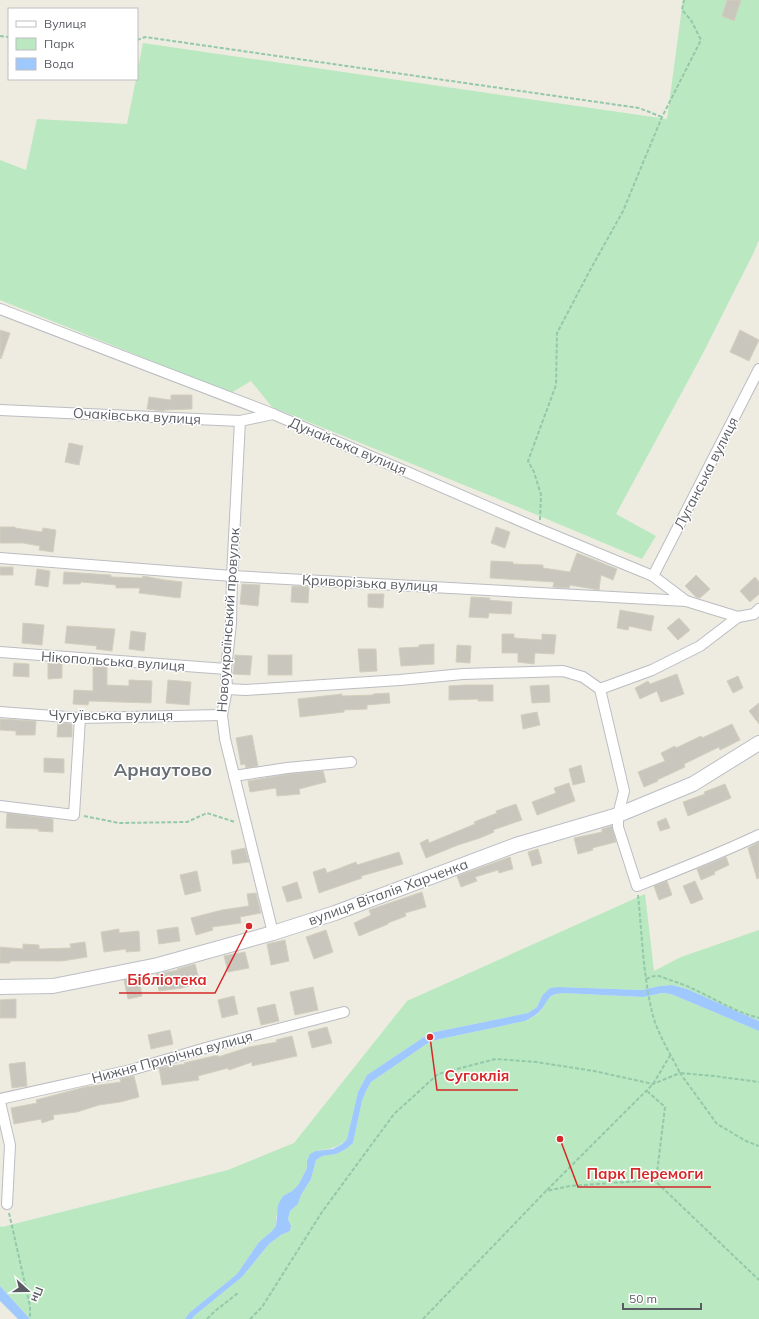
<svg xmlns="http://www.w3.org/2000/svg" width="759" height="1319" viewBox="0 0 759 1319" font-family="Mulish,sans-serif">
	<rect width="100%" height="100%" fill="#eeece0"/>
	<g fill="#bae8c0">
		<path d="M683 0H759V240L753 254 701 357 616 514 656 536 642 559 530 512 272 407 251 381 231 393 0 300V160L26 170 37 119 127 124 136 79H137V73L143 43 667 119Z"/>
		<path d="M645 894 654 971 681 957 759 930V1021L687 989 672 985 660 986 642 990 559 987 542 996 537 1007 528 1013 430 1033 367 1075 358 1092 347 1139C338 1148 329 1149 316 1151L307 1161V1168L299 1184 292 1191 283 1196 276 1217V1226L271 1232 259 1242 237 1274 189 1313 185 1319H30L0 1286V1226L2 1227 228 1170 294 1143 407 1001Z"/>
		<path d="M563 993 643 997 662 993 671 994 759 1031V1319H192L194 1316 242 1277 269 1244 281 1235 290 1231 291 1226 288 1219 290 1211 298 1204 301 1195 311 1179 316 1160 322 1156 336 1154 346 1149 353 1143 362 1101 366 1091 371 1082 431 1041 525 1021C529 1019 533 1017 537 1015 549 1004 542 996 563 993Z"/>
	</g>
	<g fill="#9fc8ff">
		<path d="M672 985 687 989 759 1021V1031L671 994 662 993 643 997 563 993C546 995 550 999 541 1010 537 1015 531 1018 525 1021L431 1041 371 1082 366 1091 362 1101 353 1143 346 1149 336 1154 322 1156 316 1160 311 1179 301 1195 298 1204 290 1211 288 1219 291 1226 290 1231 281 1235 269 1244 242 1277 194 1316 192 1319H185L189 1313 237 1274 259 1242 271 1232 276 1226 278 1205 283 1196 292 1191 299 1184 307 1168V1161L310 1154 316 1151 333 1149 342 1144 347 1139 358 1092 367 1075 430 1033 528 1013 537 1007 542 996 550 988 559 987 642 990 660 986Z"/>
		<path d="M0 1286 30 1319H18L0 1301Z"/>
	</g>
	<g fill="#c9c6bd" stroke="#d3cfbe">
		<path d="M727 0H741L734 21 722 16Z"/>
		<path d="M0 330 10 333 1 359 0 358Z"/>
		<path d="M740 330 759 340 749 361 730 352Z"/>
		<path d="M171 395H192V409L164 410V411L147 409 149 397 171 400Z"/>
		<path d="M69 443 83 446 79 465 65 462Z"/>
		<path d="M0 527H15V528L42 532 43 528 56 530 53 552 39 550 40 546 23 543H0Z"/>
		<path d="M496 527 510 532 505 548 491 543Z"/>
		<path d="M577 553 617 569 613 580 601 575 599 590 570 585 569 588 553 587 554 582 490 578 491 561 513 562V564L543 565V568L570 572Z"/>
		<rect x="0" y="567" width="13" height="8"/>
		<path d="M37 569 50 571 48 587 35 585Z"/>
		<path d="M64 572 111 575V577L142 578 143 576 165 580 182 582 180 598 139 593 140 588H116V585L81 582 80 584H63Z"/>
		<path d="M696 575 710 589 700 598 696 597 685 586Z"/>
		<path d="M755 577 759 582V594L750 602 740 591Z"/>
		<path d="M242 584 260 585 258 606 240 604Z"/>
		<path d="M292 586 309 587 308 603 291 602Z"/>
		<path d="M368 594H384L383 608 368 607Z"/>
		<path d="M471 597 490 598 489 600 512 602 511 614 489 613 488 618 469 617Z"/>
		<path d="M620 610 654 616 651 631 629 626 628 630 617 628Z"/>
		<path d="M679 618 690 630 678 640 667 628Z"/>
		<path d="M23 623 44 625 42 645 22 643Z"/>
		<path d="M67 626 115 629 112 651 96 649 97 646 65 643Z"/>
		<path d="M131 631 146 633 144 651 129 649Z"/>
		<path d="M502 634H514V638L542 640V634L556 635 554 654 535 653 534 664 518 662V653H502Z"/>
		<path d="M434 644V664L401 666 399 648 419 647V645Z"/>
		<path d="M457 645 471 646 470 663 456 662Z"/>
		<path d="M358 649H376L377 671 360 672Z"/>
		<path d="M235 655 252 656 250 675 233 674Z"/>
		<rect x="268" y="655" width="24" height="20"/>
		<path d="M14 663 29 664V677L13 676Z"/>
		<path d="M48 663H62V678L48 679Z"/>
		<path d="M93 667H107V685L129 686V680L152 681 151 703 89 701 88 705 73 704 74 690 93 691Z"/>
		<path d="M677 674 684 694 661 702 657 691 640 699 635 688 648 681 650 684Z"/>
		<path d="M738 676 743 688 733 693 727 681Z"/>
		<path d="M168 680 191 682 189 705 166 703Z"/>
		<path d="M465 685H493V701H478V699L449 700V686Z"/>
		<path d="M549 685 550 702 532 703 530 686Z"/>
		<path d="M389 693 390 703 367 705V709L344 710V712L300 717 298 699 342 694V696L373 695V694Z"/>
		<path d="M759 703V724L749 711Z"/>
		<path d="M537 712 540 725 523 729 521 715Z"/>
		<path d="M0 719 36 721 35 735H16V731L0 730Z"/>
		<path d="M58 723 72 724V737H57Z"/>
		<path d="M732 724 740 740 720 750 719 747 684 764 685 767 657 780 658 781 644 787 638 772 665 761 661 753 675 746 676 748 701 736 702 738Z"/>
		<path d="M252 735 258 766 246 768 245 764 241 765 236 738Z"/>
		<path d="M44 758 64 759V773L44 772Z"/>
		<path d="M581 765 585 782 573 785 569 769Z"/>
		<path d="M323 771 326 782 299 789 300 794 277 796 276 788 250 792 248 781 288 774Z"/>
		<path d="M569 783 575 801 537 815 532 802 556 793 554 788Z"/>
		<path d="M725 784 731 798 688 816 683 802 705 794 704 792Z"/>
		<path d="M516 804 522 820 493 830 494 832 480 838 458 845 426 858 420 843 428 839 429 843 475 824 474 822 497 813 496 811Z"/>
		<path d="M7 813 53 819V832L38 831 39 829 6 828Z"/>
		<path d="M666 818 670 828 660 831 657 822Z"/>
		<path d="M612 826 616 842 592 848 593 850 578 854 574 838 602 832V829Z"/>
		<path d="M759 842V878L757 879 748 848Z"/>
		<path d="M245 848 249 862 233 864 231 851Z"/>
		<path d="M538 849 542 863 532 866 528 852Z"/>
		<path d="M399 852 403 864 361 876 362 878 319 893 313 872 325 868 327 873 356 862 357 865Z"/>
		<path d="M510 857 513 869 499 873 498 870 475 877 477 881 461 887 457 876Z"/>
		<path d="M726 857 729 865 714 872 715 874 701 880 697 869Z"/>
		<path d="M197 871 201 891 185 895 180 875Z"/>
		<path d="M667 881 672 895 659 900 654 886Z"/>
		<path d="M695 881 703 899 691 904 683 886Z"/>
		<path d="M297 882 302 898 287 902 282 887Z"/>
		<path d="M422 892 426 907 405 913 406 916 388 923V924L359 936 354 923 371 915 369 910Z"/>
		<path d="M256 893 261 913 240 917 241 923 212 927 213 930 196 935 191 918 222 910 249 906 247 894Z"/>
		<path d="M178 927 180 941 159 944 157 930Z"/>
		<path d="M119 929V933L139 931 140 951 126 952V949L104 952 101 932Z"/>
		<path d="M326 930 333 952 314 959 306 937Z"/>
		<path d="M285 940 289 961 271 965 267 944Z"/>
		<path d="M85 942 87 957 62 961H10V963H0V947L23 949V944L39 945V949L71 948 70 944Z"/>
		<path d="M245 952 249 968 228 972 224 956Z"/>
		<path d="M195 964 200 983 182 988 159 991 156 974 178 970 177 969Z"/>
		<path d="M139 978 142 996 128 999 124 980Z"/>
		<path d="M313 987 318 1010 295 1015 290 992Z"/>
		<path d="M234 996 238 1014 222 1018 218 1000Z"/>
		<path d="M16 999V1018H0V1000Z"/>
		<path d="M275 1004 279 1021 261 1025 257 1008Z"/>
		<path d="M327 1027 332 1043 312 1048 308 1032Z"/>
		<path d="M170 1030 173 1044 151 1049 148 1035Z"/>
		<path d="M292 1036 297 1056 252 1066V1062L229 1070 228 1068 198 1076 199 1080 162 1085 159 1068 185 1064 184 1063 218 1055V1057L249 1047 277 1042 276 1040Z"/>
		<path d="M25 1062 27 1086 12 1088 9 1064Z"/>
		<path d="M134 1076 139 1097 120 1102 99 1105 77 1112 53 1115 54 1119 42 1123 41 1119 14 1124 11 1108 37 1103 36 1100 85 1087 121 1082 120 1079Z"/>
	</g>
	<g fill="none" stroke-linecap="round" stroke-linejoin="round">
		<defs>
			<g id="street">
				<path d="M0 309 273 414 539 529 653 576 686 601"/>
				<path d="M0 410 240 421 273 414"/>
				<path d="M240 421 232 576 231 623 226 669 227 689 222 715 225 739 273 933"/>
				<path d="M0 558 232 576 686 601 738 617"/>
				<path d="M653 576 759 369"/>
				<path d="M0 652 226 669"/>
				<path d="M227 689 246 690 400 680 463 674 563 671 583 677 600 689"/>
				<path d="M600 689 624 791 618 815V827L637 886C678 870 719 854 759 835"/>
				<path d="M600 689 652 670 700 646 738 617 754 614 759 609"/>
				<path d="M0 712 80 718 222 715"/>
				<path d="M234 776 287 768 351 762"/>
				<path d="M0 806 74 815 80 718"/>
				<path d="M0 1099 131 1070 209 1047 344 1012"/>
				<path d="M0 1102 10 1145 7 1204"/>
			</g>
			<path id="secondary" d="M0 987 53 986 158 965 273 933 335 913 516 845 618 815 693 784 759 743"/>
		</defs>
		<use href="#street" stroke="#bbbdc3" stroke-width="12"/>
		<use href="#secondary" stroke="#bbbec6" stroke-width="16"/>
		<g stroke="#93c9aa" stroke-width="2" stroke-dasharray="4 2" stroke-linecap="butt">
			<path d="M0 36 9 37"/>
			<path d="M137 40 145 37 639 108 662 117"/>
			<path d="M540 520 541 495 534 472 528 461 556 385 557 333 588 274 623 211 662 117 701 40 691 20 682 10 684 0"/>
			<path d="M84 816 119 823 187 822 207 813 235 822"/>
			<path d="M638 895C642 934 643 974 652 1012 657 1033 670 1053 680 1073L714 1076 759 1082"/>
			<path d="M646 979C649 978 653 976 655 976 660 975 666 979 670 980 701 989 727 1010 759 1018"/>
			<path d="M647 1091 665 1107 656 1181"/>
			<path d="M547 1190 653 1084 671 1054"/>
			<path d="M9 1213 30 1306V1319"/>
			<path d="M207 1319 215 1311 238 1293"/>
			<path d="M250 1319 262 1307 322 1212 394 1114 438 1074 496 1059 536 1062 594 1071 653 1084 680 1073 717 1124 746 1141 759 1146"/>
			<path d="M423 1319 546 1191 570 1186 640 1181 649 1175 759 1280"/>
		</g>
		<use href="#street" stroke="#fff" stroke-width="10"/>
		<use href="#secondary" stroke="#fff" stroke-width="14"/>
	</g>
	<g text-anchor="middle" stroke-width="3" stroke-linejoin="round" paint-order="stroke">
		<g font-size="14" fill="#595c63" stroke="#fff">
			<text transform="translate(137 416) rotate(3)" y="5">Очаківська вулиця</text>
			<text transform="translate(348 446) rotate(23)" y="5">Дунайська вулиця</text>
			<text transform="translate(706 473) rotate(-63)" y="5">Луганська вулиця</text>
			<text transform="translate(370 583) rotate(3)" y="5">Криворізька вулиця</text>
			<text transform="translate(228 620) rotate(-86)" y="5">Новоукраїнський провулок</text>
			<text transform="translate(113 661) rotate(4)" y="5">Нікопольська вулиця</text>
			<text x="111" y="720">Чугуївська вулиця</text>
			<text transform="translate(388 892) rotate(-20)" y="5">вулиця Віталія Харченка</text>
			<text transform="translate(172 1057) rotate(-15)" y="5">Нижня Прирічна вулиця</text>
		</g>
		<g font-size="18" font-weight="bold" fill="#6a6e75" stroke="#fff">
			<text x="163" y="776">Арнаутово</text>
		</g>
	</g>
	<path fill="none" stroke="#d62828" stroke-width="1.5" d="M249 926L215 993H119M430 1037L437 1090H518M560 1139L578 1187H711"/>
	<g fill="#d62828" stroke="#fff" stroke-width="1.5">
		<circle cx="249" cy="926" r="4"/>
		<circle cx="430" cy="1037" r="4"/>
		<circle cx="560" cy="1139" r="4"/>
	</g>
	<g font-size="15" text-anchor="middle" font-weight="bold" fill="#d62828" stroke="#fff" stroke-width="3" stroke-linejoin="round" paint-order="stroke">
		<text x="167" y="985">Бібліотека</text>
		<text x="477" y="1081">Сугоклія</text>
		<text x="645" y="1179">Парк Перемоги</text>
	</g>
	<rect x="8" y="8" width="130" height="72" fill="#ffffff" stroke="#bdbec1"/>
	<rect x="16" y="21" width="20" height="6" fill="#ffffff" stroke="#bdbec1"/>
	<text x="44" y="28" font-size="12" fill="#595c63">Вулиця</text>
	<rect x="16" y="38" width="20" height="12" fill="#bae8c0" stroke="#bdbec1"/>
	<text x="44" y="48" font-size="12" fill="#595c63">Парк</text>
	<rect x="16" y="58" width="20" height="12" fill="#9fc8ff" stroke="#bdbec1"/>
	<text x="44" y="68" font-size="12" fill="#595c63">Вода</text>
	<g transform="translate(28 1291) rotate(111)" stroke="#ffffff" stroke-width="3" paint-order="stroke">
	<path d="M0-3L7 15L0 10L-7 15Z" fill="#595c63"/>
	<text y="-6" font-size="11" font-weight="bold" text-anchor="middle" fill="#595c63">Пн</text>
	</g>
	<path d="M623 1303v6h78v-6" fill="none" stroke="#595c63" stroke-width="2"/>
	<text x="629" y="1303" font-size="12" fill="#595c63" stroke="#ffffff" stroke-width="3" paint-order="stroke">50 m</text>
</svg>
